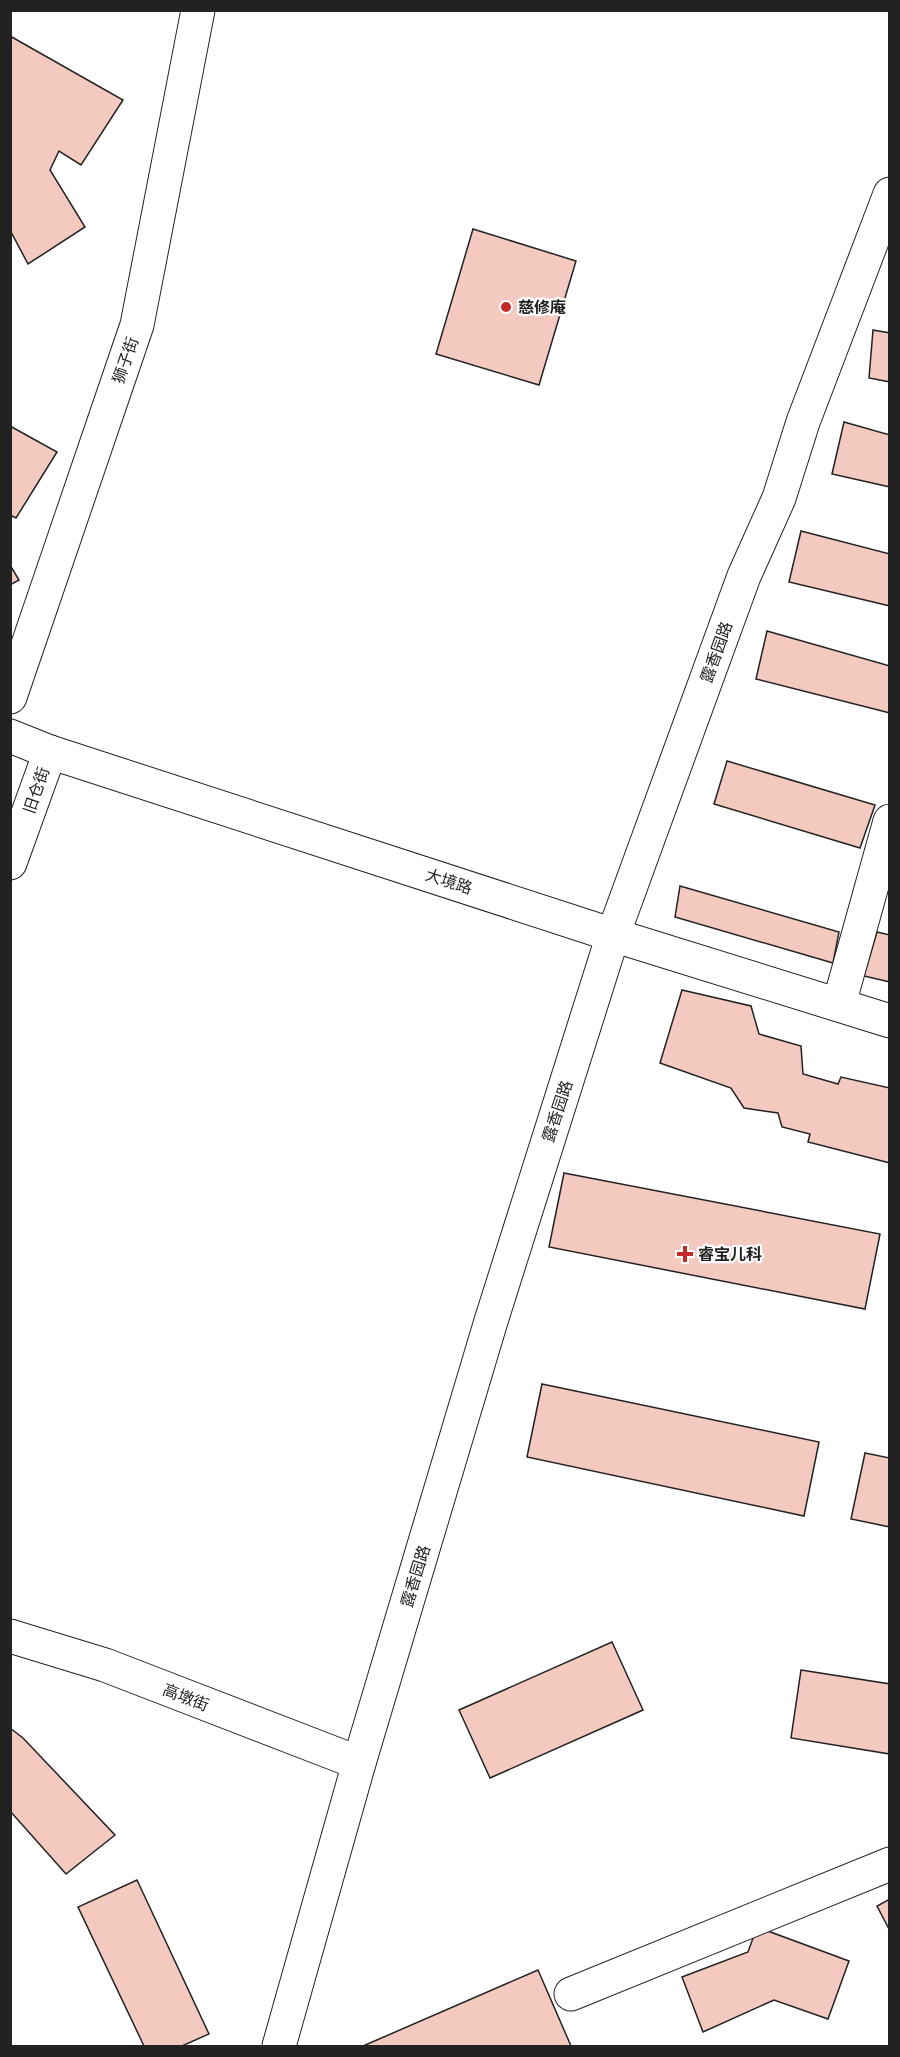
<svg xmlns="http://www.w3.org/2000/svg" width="900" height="2057" viewBox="0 0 900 2057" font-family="'Fira Sans','Noto Sans SC',sans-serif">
	<rect width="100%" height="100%" fill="#fff"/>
	<g fill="#f3c9c0" stroke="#222" stroke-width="1.5">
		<path d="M10 36 123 100 81 165 59 151 50 170 85 227 28 264 10 230Z"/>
		<path d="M473 229 576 261 539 385 436 354Z"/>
		<path d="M873 330 890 333V382L869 378Z"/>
		<path d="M844 422 890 435V487L832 474Z"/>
		<path d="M10 426 57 452 16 518 10 515Z"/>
		<path d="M801 531 890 554V606L789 582Z"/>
		<path d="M10 565 19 580 10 585Z"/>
		<path d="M767 631 890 666V713L756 679Z"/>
		<path d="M727 761 875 805 860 848 714 804Z"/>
		<path d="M680 886 839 932 833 963 675 917Z"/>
		<path d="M877 932 890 935V982L864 976Z"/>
		<path d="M682 990 751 1006 759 1034 801 1046 803 1074 838 1084 841 1077 890 1088V1163L808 1142 810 1134 782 1127 778 1113 744 1108 731 1088 660 1063Z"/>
		<path d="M564 1173 880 1234 865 1309 549 1247Z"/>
		<path d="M542 1384 819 1442 804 1516 527 1457Z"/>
		<path d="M865 1453 890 1458V1527L851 1519Z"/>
		<path d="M612 1642 643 1710 490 1778 459 1710Z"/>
		<path d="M801 1670 890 1684V1754L791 1738Z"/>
		<path d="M10 1728 23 1738 115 1835 66 1874 10 1811Z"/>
		<path d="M137 1880 209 2034 182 2046H144L78 1907Z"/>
		<path d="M890 1899V1931L877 1906Z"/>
		<path d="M757 1927 849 1961 828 2019 774 2000 703 2032 682 1977 748 1952Z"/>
		<path d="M538 1970 571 2046H363Z"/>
	</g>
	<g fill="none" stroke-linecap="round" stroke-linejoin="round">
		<defs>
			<g id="minor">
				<path d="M10 697 137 325 198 10"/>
				<path d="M10 736 50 752 613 935 890 1021"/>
				<path d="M10 863 50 752"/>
				<path d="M839 1004 890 821"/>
				<path d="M10 1636 105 1665 359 1763"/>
				<path d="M571 1994 890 1864"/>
				<path d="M279 2046 359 1763 491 1321 613 935 744 576 779 498 803 422 890 194"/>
			</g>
		</defs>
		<use href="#minor" stroke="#222" stroke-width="35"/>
		<use href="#minor" stroke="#fff" stroke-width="33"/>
	</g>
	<g fill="#c62828" stroke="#fff" stroke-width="2">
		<circle cx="506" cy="307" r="6"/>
		<path d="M682 1245h6v6h6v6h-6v6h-6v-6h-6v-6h6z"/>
	</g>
	<g text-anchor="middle" stroke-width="4.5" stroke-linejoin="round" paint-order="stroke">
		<g font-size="16" font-weight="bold" fill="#222" stroke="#fff" text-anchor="start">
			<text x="518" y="313">慈修庵</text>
			<text x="698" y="1260">睿宝儿科</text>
		</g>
		<g font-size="16" fill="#222" stroke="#fff">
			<text transform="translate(125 360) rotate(-71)" y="6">狮子街</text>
			<text transform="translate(716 652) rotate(-70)" y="6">露香园路</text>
			<text transform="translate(36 790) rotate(-71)" y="6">旧仓街</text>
			<text transform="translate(449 881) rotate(18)" y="6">大境路</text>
			<text transform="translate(557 1111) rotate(-72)" y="6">露香园路</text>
			<text transform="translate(415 1576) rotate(-73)" y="6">露香园路</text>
			<text transform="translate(186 1697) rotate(21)" y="6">高墩街</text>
		</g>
	</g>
	<rect width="900" height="2057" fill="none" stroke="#222222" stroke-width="24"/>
</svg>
